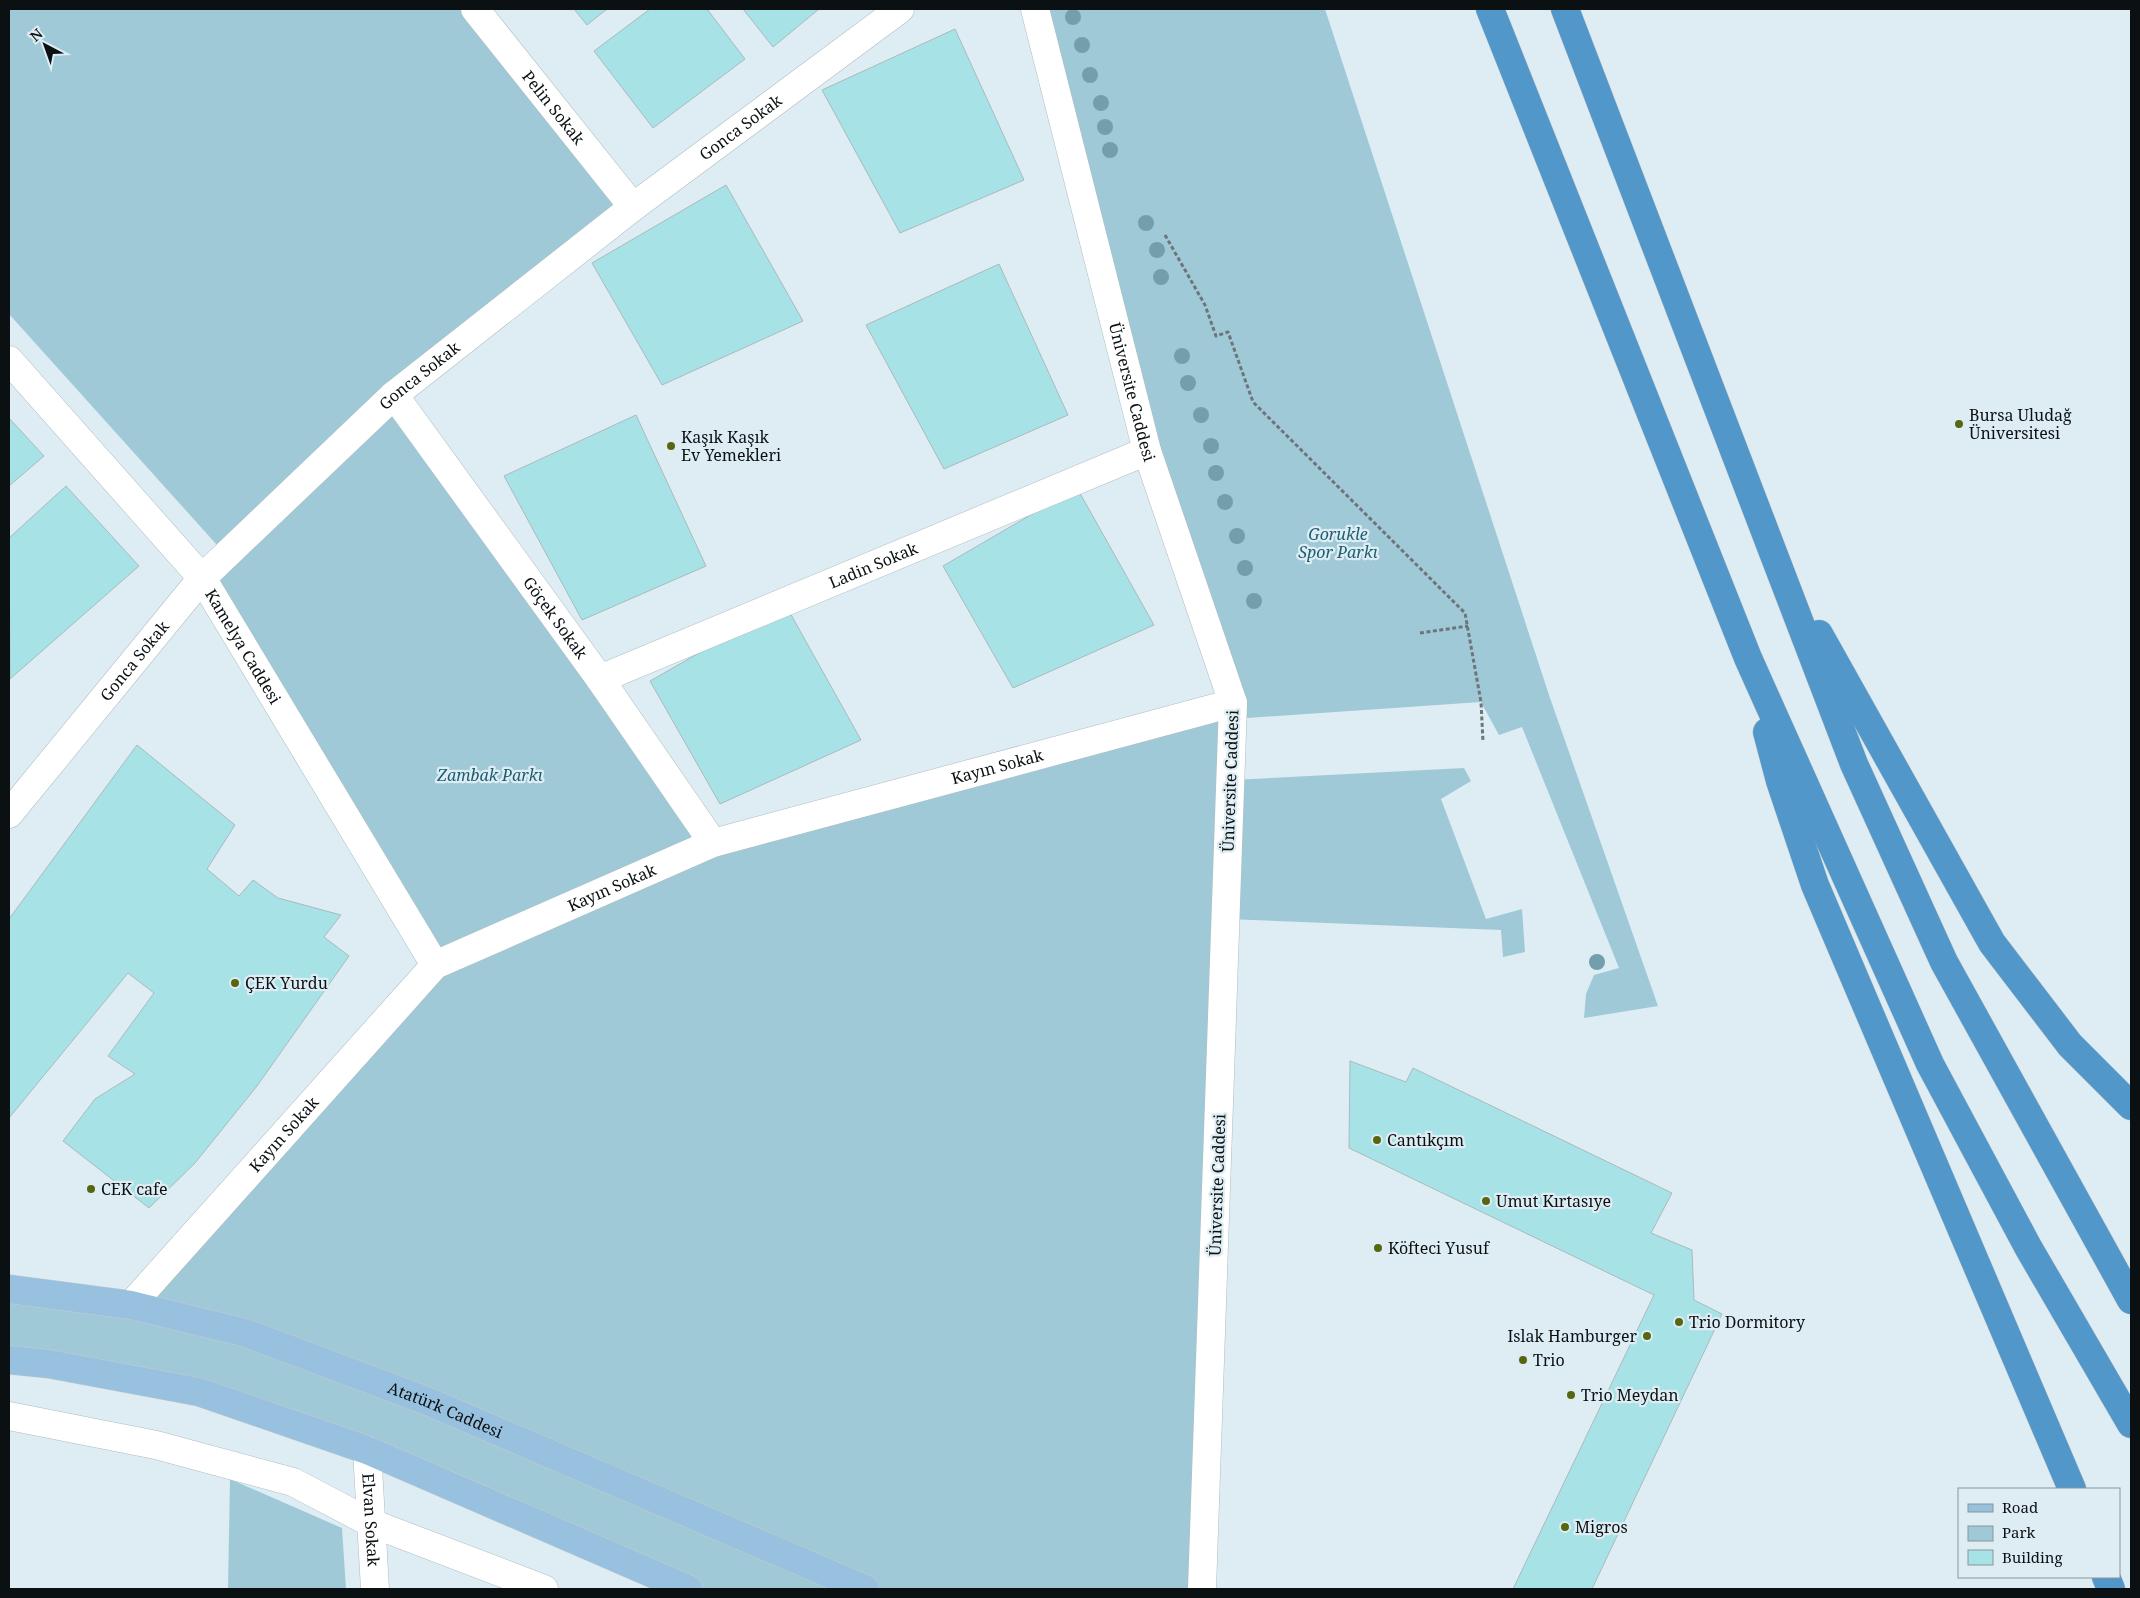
<svg xmlns="http://www.w3.org/2000/svg" width="2140" height="1598" viewBox="0 0 2140 1598" font-family="'Noto Serif',serif">
	<rect width="100%" height="100%" fill="#deedf3"/>
	<g fill="#a0c9d8">
		<path d="M9 9H475L633 207 394 395 713 843 1209 710 1232 719 1035 9H1325L1549 695 1658 1006 1584 1018 1586 994 1594 975 1619 968 1522 727 1499 735 1481 702 1233 719 1231 780 1464 768 1471 781 1441 799 1486 919 1522 909 1525 952 1503 957 1501 930 1226 919 1202 1589H688L199 1392 9 1360V1290L131 1305 435 965 202 578 226 555 9 314Z"/>
		<path d="M230 1479 342 1528 346 1589H228Z"/>
	</g>
	<g fill="#a7e2e7" stroke="#aababc">
		<path d="M574 9H607L587 25Z"/>
		<path d="M650 9H707L745 59 653 128 594 51Z"/>
		<path d="M743 9H819L773 47Z"/>
		<path d="M955 29 1024 180 900 233 822 90Z"/>
		<path d="M726 185 803 321 662 385 592 263Z"/>
		<path d="M999 264 1068 415 944 469 866 325Z"/>
		<path d="M636 415 706 566 582 620 504 476Z"/>
		<path d="M9 418 44 456 9 486Z"/>
		<path d="M66 486 139 566 10 679 9 538Z"/>
		<path d="M1077 488 1154 625 1013 688 943 566Z"/>
		<path d="M785 604 861 740 720 804 650 681Z"/>
		<path d="M137 745 235 825 207 869 239 896 253 880 278 898 341 915 324 937 349 956 257 1086 195 1163 149 1208 63 1141 95 1099 135 1074 108 1056 154 993 128 973 9 1118V919Z"/>
		<path d="M1350 1061 1406 1082 1413 1068 1672 1193 1651 1233 1692 1250 1694 1300 1722 1314 1592 1589H1513L1654 1295 1349 1148Z"/>
	</g>
	<g fill="none" stroke-linecap="round" stroke-linejoin="round">
		<defs>
			<g id="minor">
				<path id="s1" d="M475 9 633 207"/>
				<path id="s2" d="M1035 9 1147 451 1233 703 1202 1589"/>
				<path id="s3" d="M9 360 202 578 435 965"/>
				<path id="s4" d="M394 395 600 679 713 843"/>
				<path id="s5" d="M600 679 1147 451"/>
				<path id="s6" d="M9 814 202 578 394 395 633 207 900 9"/>
				<path id="s7" d="M131 1305 435 965 713 843 1233 703"/>
				<path d="M9 1416 156 1445 293 1482 371 1523 544 1589"/>
				<path id="s8" d="M367 1450 375 1589"/>
			</g>
			<g id="major">
				<path id="s9" d="M9 1289 131 1305 246 1333 427 1401 865 1589"/>
				<path d="M9 1360 49 1364 199 1392 367 1450 688 1589"/>
			</g>
			<g id="highway">
				<path d="M1490 9 1748 658 1930 1064 2028 1247 2131 1424"/>
				<path d="M1565 9 1854 764 1944 962 2131 1300"/>
				<path d="M1819 634 1992 943 2070 1045 2131 1106"/>
				<path d="M1767 732 1780 781 1815 885 2072 1489"/>
				<path d="M2106 1577 2111 1589"/>
			</g>
		</defs>
		<use href="#minor" stroke="#aebdc2" stroke-width="29"/>
		<use href="#major" stroke="#c9cacb" stroke-width="29"/>
		<use href="#highway" stroke="#c9cacb" stroke-width="29"/>
		<g stroke="#6c767a" stroke-width="3" stroke-dasharray="4 2.5" stroke-linecap="butt">
			<path d="M1165 235 1205 305 1216 336 1228 332 1253 402 1465 613 1481 702 1483 742"/>
			<path d="M1420 633 1468 626"/>
		</g>
		<use href="#minor" stroke="#fff" stroke-width="28"/>
		<use href="#major" stroke="#97c1df" stroke-width="28"/>
		<use href="#highway" stroke="#5297ca" stroke-width="28"/>
	</g>
	<g fill="#739eac">
		<circle cx="1073" cy="17" r="8"/>
		<circle cx="1082" cy="45" r="8"/>
		<circle cx="1090" cy="75" r="8"/>
		<circle cx="1101" cy="103" r="8"/>
		<circle cx="1105" cy="127" r="8"/>
		<circle cx="1110" cy="150" r="8"/>
		<circle cx="1146" cy="223" r="8"/>
		<circle cx="1157" cy="250" r="8"/>
		<circle cx="1161" cy="277" r="8"/>
		<circle cx="1182" cy="356" r="8"/>
		<circle cx="1188" cy="383" r="8"/>
		<circle cx="1201" cy="415" r="8"/>
		<circle cx="1211" cy="446" r="8"/>
		<circle cx="1216" cy="473" r="8"/>
		<circle cx="1225" cy="502" r="8"/>
		<circle cx="1237" cy="536" r="8"/>
		<circle cx="1245" cy="568" r="8"/>
		<circle cx="1254" cy="601" r="8"/>
		<circle cx="1597" cy="962" r="8"/>
	</g>
	<g fill="#576710" stroke="#deedf3" stroke-width="2">
		<circle cx="1959" cy="424" r="5"/>
		<circle cx="671" cy="446" r="5"/>
		<circle cx="235" cy="983" r="5"/>
		<circle cx="1377" cy="1140" r="5"/>
		<circle cx="91" cy="1189" r="5"/>
		<circle cx="1486" cy="1201" r="5"/>
		<circle cx="1378" cy="1248" r="5"/>
		<circle cx="1679" cy="1322" r="5"/>
		<circle cx="1647" cy="1336" r="5"/>
		<circle cx="1523" cy="1360" r="5"/>
		<circle cx="1571" cy="1395" r="5"/>
		<circle cx="1565" cy="1527" r="5"/>
	</g>
	<g text-anchor="middle" stroke-width="4.5" stroke-linejoin="round" paint-order="stroke">
		<g font-size="16" fill="#0b1012" stroke="#deedf3">
			<text dy="6" stroke="none"><textPath href="#s1" startOffset="126">Pelin Sokak</textPath></text>
			<text dy="6" stroke="none"><textPath href="#s6" startOffset="1008">Gonca Sokak</textPath></text>
			<text dy="6" stroke="none"><textPath href="#s6" startOffset="602">Gonca Sokak</textPath></text>
			<text dy="6" stroke="none"><textPath href="#s2" startOffset="395">Üniversite Caddesi</textPath></text>
			<text dy="6" stroke="none"><textPath href="#s5" startOffset="296">Ladin Sokak</textPath></text>
			<text dy="6" stroke="none"><textPath href="#s4" startOffset="275">Göçek Sokak</textPath></text>
			<text dy="6" stroke="none"><textPath href="#s3" startOffset="371">Kamelya Caddesi</textPath></text>
			<text dy="6" stroke="none"><textPath href="#s6" startOffset="198">Gonca Sokak</textPath></text>
			<text dy="6" stroke="none"><textPath href="#s7" startOffset="1054">Kayın Sokak</textPath></text>
			<text transform="translate(1230 781) rotate(-88)" y="6">Üniversite Caddesi</text>
			<text dy="6" stroke="none"><textPath href="#s7" startOffset="649">Kayın Sokak</textPath></text>
			<text dy="6" stroke="none"><textPath href="#s7" startOffset="229">Kayın Sokak</textPath></text>
			<text transform="translate(1217 1185) rotate(-88)" y="6">Üniversite Caddesi</text>
			<text dy="6" stroke="none"><textPath href="#s9" startOffset="455">Atatürk Caddesi</textPath></text>
			<text dy="6" stroke="none"><textPath href="#s8" startOffset="70">Elvan Sokak</textPath></text>
		</g>
		<g font-size="16" fill="#0b1012" stroke="#deedf3" text-anchor="start">
			<text x="1969" y="421">Bursa Uludağ<tspan x="1969" dy="18">Üniversitesi</tspan></text>
			<text x="681" y="443">Kaşık Kaşık<tspan x="681" dy="18">Ev Yemekleri</tspan></text>
			<text x="245" y="989">ÇEK Yurdu</text>
			<text x="1387" y="1146">Cantıkçım</text>
			<text x="101" y="1195">CEK cafe</text>
			<text x="1496" y="1207">Umut Kırtasıye</text>
			<text x="1388" y="1254">Köfteci Yusuf</text>
			<text x="1689" y="1328">Trio Dormitory</text>
			<text x="1637" y="1342" text-anchor="end">Islak Hamburger</text>
			<text x="1533" y="1366">Trio</text>
			<text x="1581" y="1401">Trio Meydan</text>
			<text x="1575" y="1533">Migros</text>
		</g>
		<g font-size="16" font-style="italic" fill="#1b5e72" stroke="#deedf3">
			<text x="1338" y="540">Gorukle<tspan x="1338" dy="18">Spor Parkı</tspan></text>
			<text x="490" y="781">Zambak Parkı</text>
		</g>
	</g>
	<rect width="2140" height="1598" fill="none" stroke="#0b1012" stroke-width="20"/>
	<rect x="1958" y="1488" width="162" height="90" fill="#deedf3" stroke="#8a9599"/>
	<rect x="1968" y="1504" width="25" height="8" fill="#97c1df" stroke="#8a9599"/>
	<text x="2002" y="1513" font-size="15" fill="#0b1012">Road</text>
	<rect x="1968" y="1526" width="25" height="15" fill="#a0c9d8" stroke="#8a9599"/>
	<text x="2002" y="1538" font-size="15" fill="#0b1012">Park</text>
	<rect x="1968" y="1550" width="25" height="15" fill="#a7e2e7" stroke="#8a9599"/>
	<text x="2002" y="1563" font-size="15" fill="#0b1012">Building</text>
	<g transform="translate(45 45) rotate(319)" stroke="#deedf3" stroke-width="4" paint-order="stroke">
	<path d="M0-4L9 19L0 12L-9 19Z" fill="#0b1012"/>
	<text y="-8" font-size="14" font-weight="bold" text-anchor="middle" fill="#0b1012">N</text>
	</g>
</svg>
